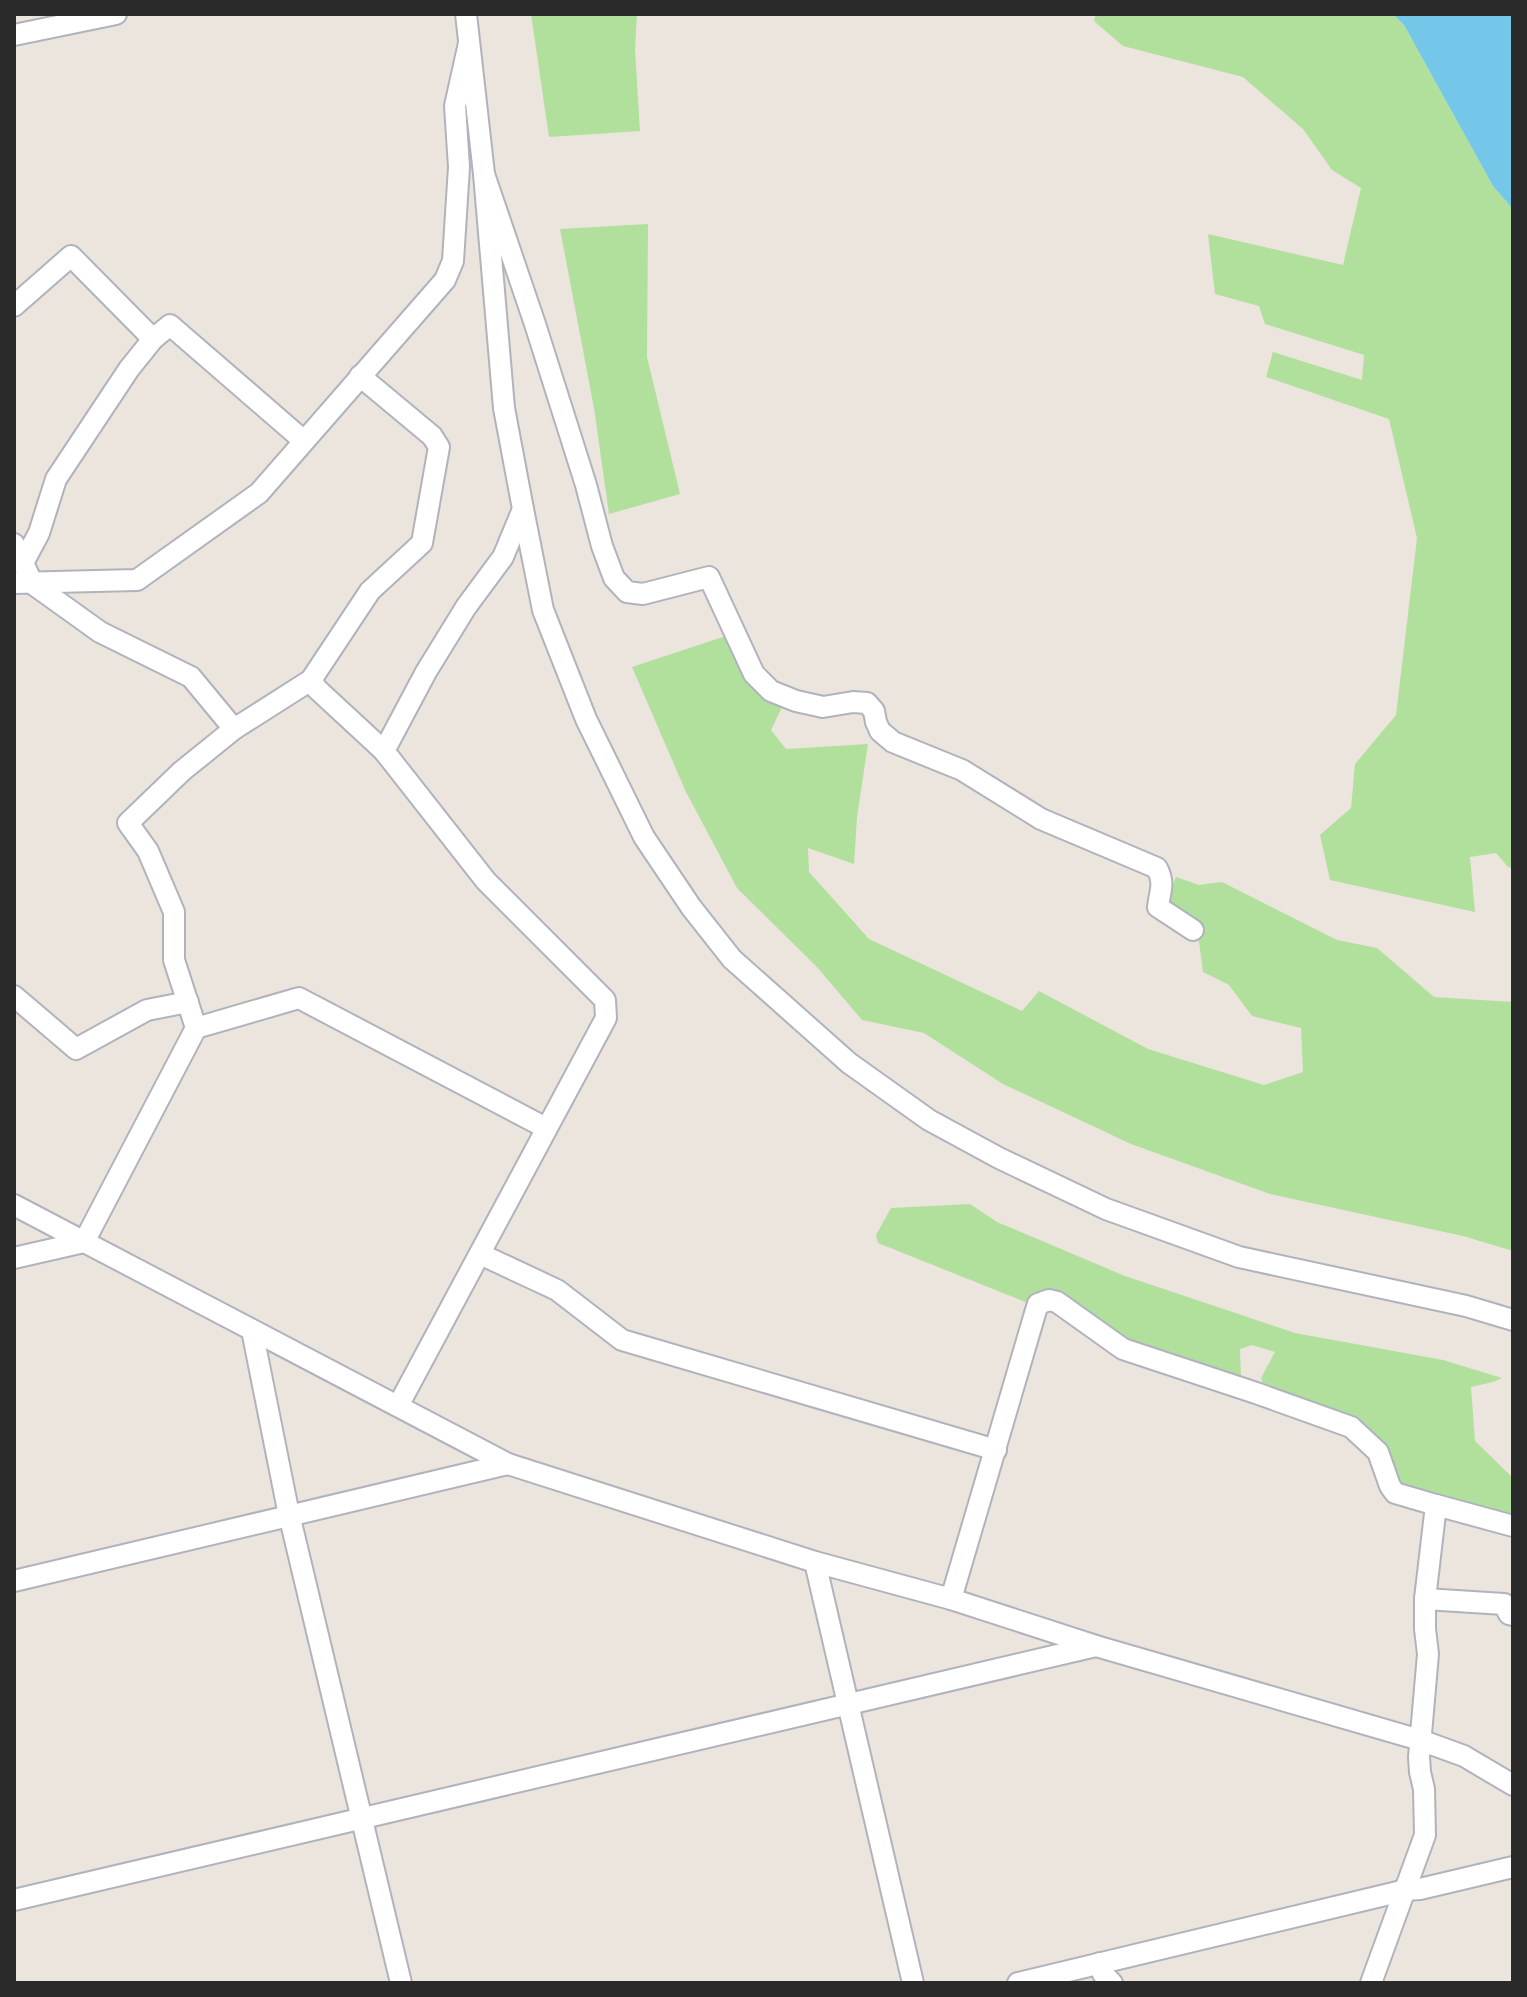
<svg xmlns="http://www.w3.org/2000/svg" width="1527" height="1997" font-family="Jost,sans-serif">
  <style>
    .green { fill: #b1e09c }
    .water { fill: #74c7e9 }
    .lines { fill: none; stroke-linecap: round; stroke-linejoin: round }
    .minor-casing { stroke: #b0b3bd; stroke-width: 24 }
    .minor { stroke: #fff; stroke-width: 20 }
  </style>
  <rect width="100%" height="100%" fill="#ebe5dd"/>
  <g class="green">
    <path d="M 531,14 L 637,14 L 635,49 L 640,131 L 549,137 Z"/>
    <path d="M 1096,14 L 1393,14 L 1404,25 L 1493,186 L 1513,209 L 1513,868 L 1508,867 L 1496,853 L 1470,857 L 1475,912 L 1330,880 L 1320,835 L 1351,808 L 1355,764 L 1396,715 L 1417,538 L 1389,419 L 1266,377 L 1273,352 L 1362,380 L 1364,355 L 1265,324 L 1259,306 L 1215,294 L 1208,234 L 1343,265 L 1361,188 L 1332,170 L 1303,129 L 1243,77 L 1123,46 L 1094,21 Z"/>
    <path d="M 648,224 L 647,357 L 680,494 L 609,514 L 594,408 L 560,229 Z"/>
    <path d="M 732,634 L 785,701 L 771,730 L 786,749 L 868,744 L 857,817 L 854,864 L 808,848 L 809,872 L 869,939 L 1022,1011 L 1039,991 L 1148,1049 L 1264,1085 L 1303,1072 L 1301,1028 L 1252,1016 L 1229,985 L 1203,972 L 1198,934 L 1164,905 L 1176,877 L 1199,885 L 1222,882 L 1337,940 L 1377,948 L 1434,997 L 1513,1002 L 1513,1251 L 1463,1236 L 1270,1194 L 1131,1144 L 1003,1084 L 924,1033 L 862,1020 L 817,967 L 737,888 L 686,792 L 632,667 Z"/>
    <path d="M 970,1204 L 997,1222 L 1125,1276 L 1295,1333 L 1443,1360 L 1502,1378 L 1493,1382 L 1471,1387 L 1475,1441 L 1513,1478 L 1513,1523 L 1399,1494 L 1383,1453 L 1268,1398 L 1261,1378 L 1275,1352 L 1252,1345 L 1240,1349 L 1241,1377 L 1234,1383 L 1124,1346 L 1074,1312 L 1033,1305 L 878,1243 L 876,1235 L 891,1208 Z"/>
  </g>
  <path class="water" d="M 1393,14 L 1513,14 L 1513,209 L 1493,186 L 1404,25 Z"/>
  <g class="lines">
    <defs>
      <g id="minor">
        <path d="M 14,35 L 116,14"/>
        <path d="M 484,174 L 535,324 L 586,485 L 602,546 L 614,578 L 627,592 L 643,594 L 709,577 L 754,674 L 771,691 L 796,701 L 823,707 L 853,702 L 867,703 L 874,711 L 876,722 L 880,731 L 893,742 L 962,770 L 1041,819 L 1157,868 C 1165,884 1160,890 1158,907 L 1193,930"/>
        <path d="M 14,306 L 71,256 L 153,339"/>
        <path d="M 523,509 L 543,610 L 586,719 L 644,837 L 691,907 L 732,959 L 849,1063 L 929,1120 L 999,1158 L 1106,1209 L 1239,1257 L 1466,1306 L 1513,1320"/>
        <path d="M 14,544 L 33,584 L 100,632 L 191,677 L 234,729"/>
        <path d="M 23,563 L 39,533 L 56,479 L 129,369 L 153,339 L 170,325 L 304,441"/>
        <path d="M 14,583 L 137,580 L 259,493 L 445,280 L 453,261 L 459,167 L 455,106 L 469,43"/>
        <path d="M 311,680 L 317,689 L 384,751 L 486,881 L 605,1000 L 606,1018 L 398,1406"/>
        <path d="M 384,751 L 426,672 L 466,607 L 503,557 L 523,509 L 504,408 L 484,174 L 466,14"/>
        <path d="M 14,996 L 76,1049 L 147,1010 L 188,1002"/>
        <path d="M 196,1028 L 174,960 L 174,912 L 148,851 L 128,823 L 182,771 L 234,729 L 311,680 L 370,591 L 422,543 L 439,447 L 432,436 L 360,376"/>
        <path d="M 14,1205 L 508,1464 L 815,1562 L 951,1599 L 1096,1646 L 1420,1740 L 1464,1756 L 1513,1785"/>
        <path d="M 480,1254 L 557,1290 L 622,1340 L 996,1450"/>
        <path d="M 14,1258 L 84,1242 L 196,1028 L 299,998 L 546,1128"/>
        <path d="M 252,1330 L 288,1510 L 401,1983"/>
        <path d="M 1436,1505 L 1513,1526"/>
        <path d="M 815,1562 L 913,1983"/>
        <path d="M 14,1581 L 508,1464"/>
        <path d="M 951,1599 L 1036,1310 L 1038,1304 L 1049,1300 L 1057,1302 L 1123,1349 L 1256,1393 L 1351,1427 L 1378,1452 L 1390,1486 L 1395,1493 L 1436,1505 L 1425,1599 L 1425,1629 L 1428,1654 L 1419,1757 L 1420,1772 L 1424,1789 L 1425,1835 L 1371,1983"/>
        <path d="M 1425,1599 L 1504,1604 L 1509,1614 L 1513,1615"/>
        <path d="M 14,1900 L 1096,1646"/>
        <path d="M 1100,1963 L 1103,1974 L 1112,1983"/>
        <path d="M 1018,1983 L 1406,1890 L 1420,1889 L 1513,1867"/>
      </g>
    </defs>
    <use href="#minor" class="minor-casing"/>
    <use href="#minor" class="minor"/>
  </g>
  <rect width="1527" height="1997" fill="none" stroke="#2a2a2a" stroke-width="32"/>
</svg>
